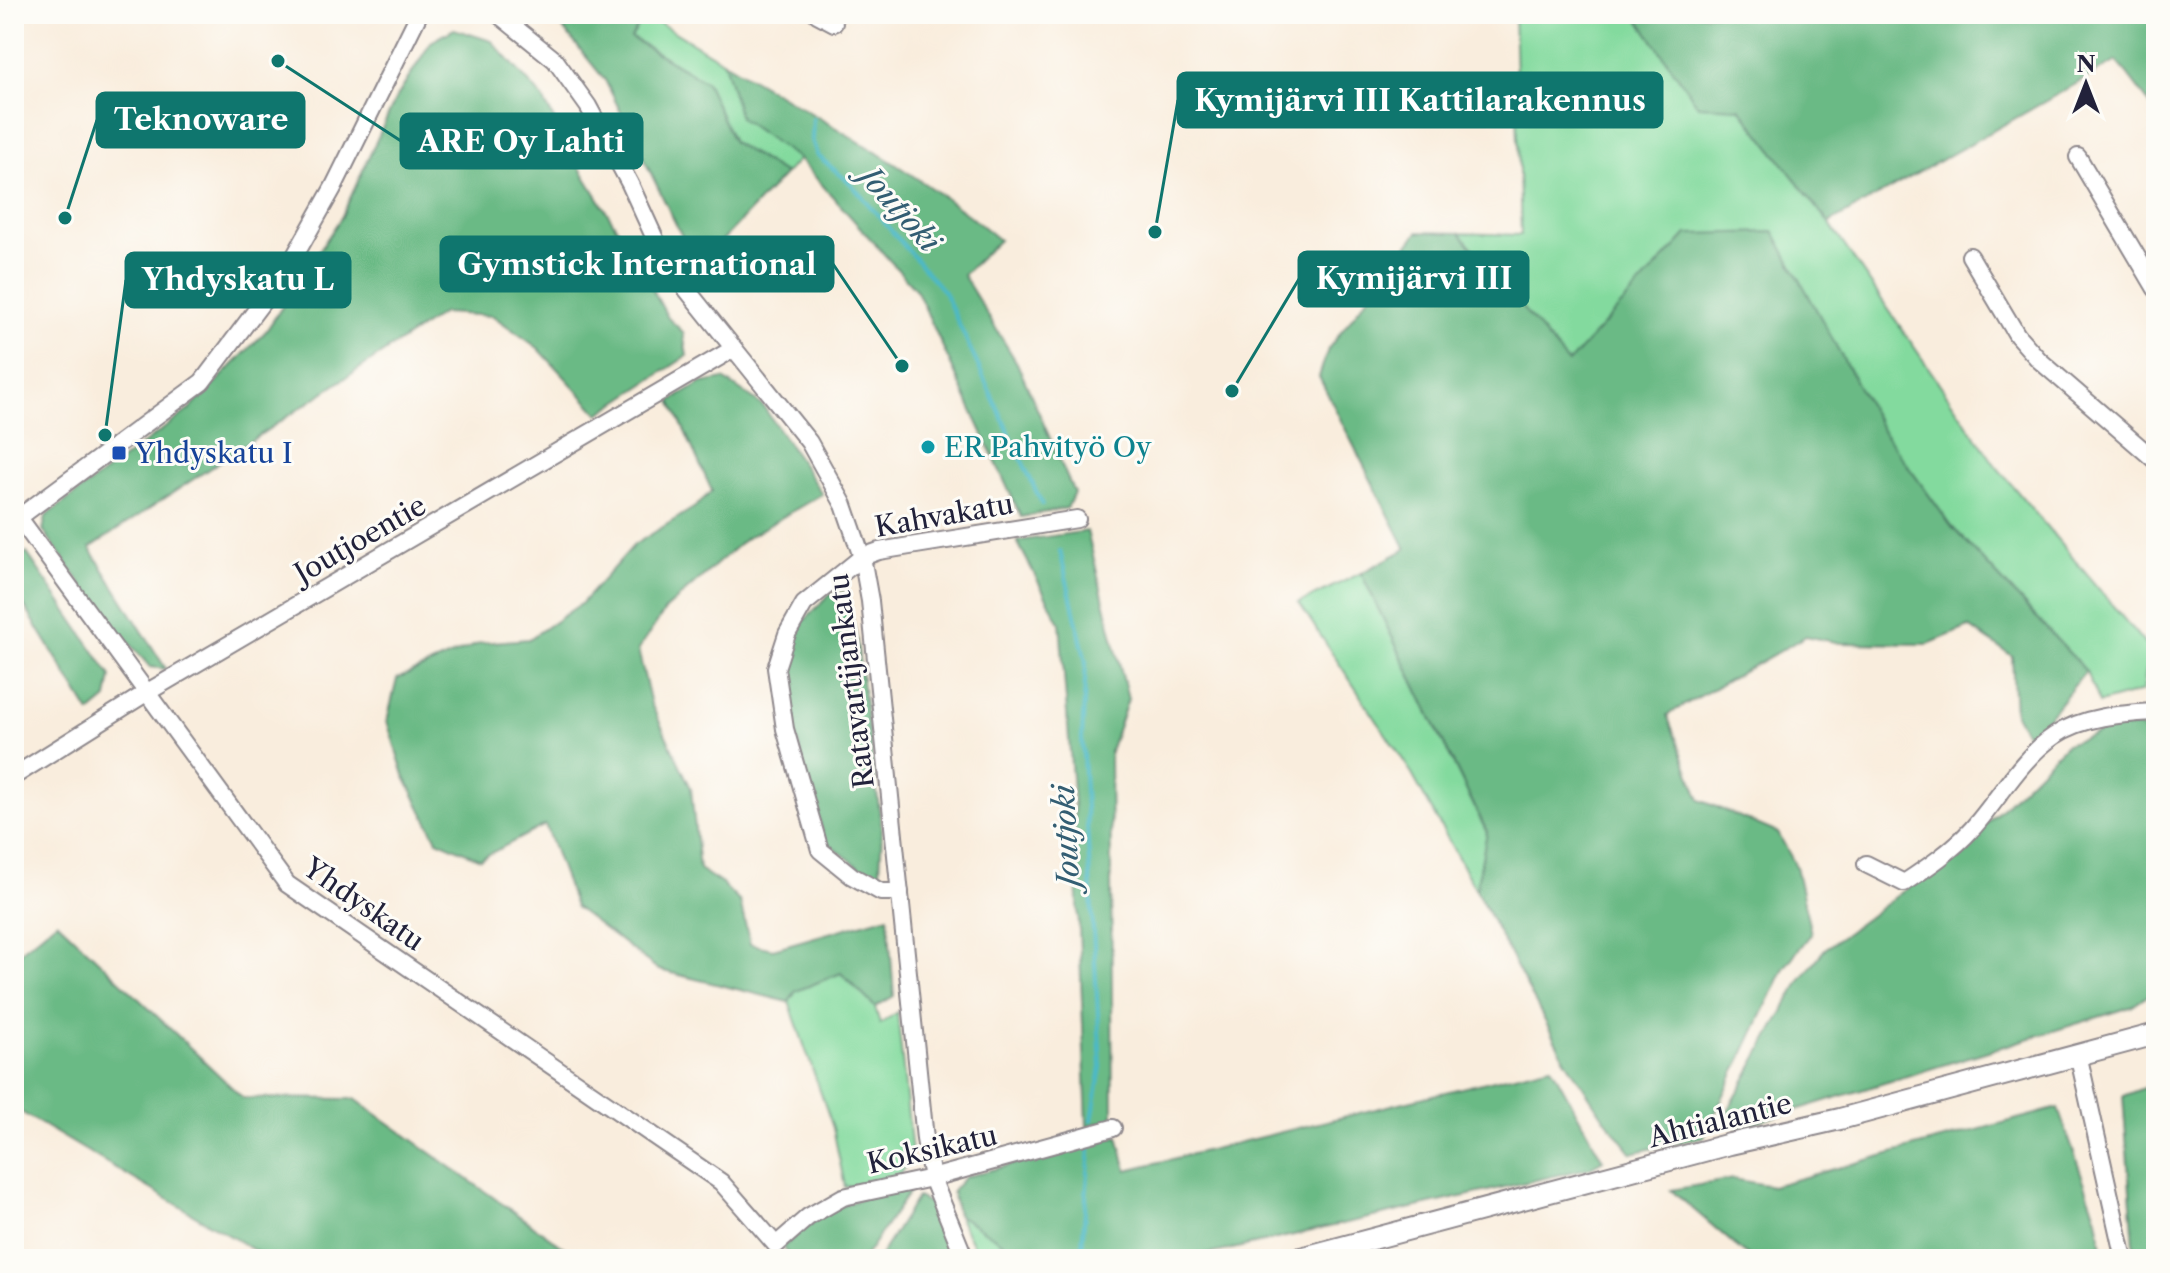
<svg xmlns="http://www.w3.org/2000/svg" width="2170" height="1273" font-family="'Libre Caslon Text',serif">
  <style>
    .green { fill: #83da9e; stroke: #527e6c; stroke-width: 2 }
    .forest { fill: #6aba85; stroke: #466e60; stroke-width: 2 }
    .lines { fill: none; stroke-linecap: round; stroke-linejoin: round }
    .stream { stroke: #4cb9c7; stroke-width: 4 }
    .minor-casing { stroke: #8e888c; stroke-width: 20 }
    .major-casing { stroke: #8e888c; stroke-width: 24 }
    .minor { stroke: #fff; stroke-width: 16 }
    .major { stroke: #fff; stroke-width: 20 }
    .culture-dot { fill: #0f9aa8; stroke: #fdfcf7; stroke-width: 3 }
    .transit-dot { fill: #1a4fb4; stroke: #fdfcf7; stroke-width: 3 }
    .labels { text-anchor: middle; dominant-baseline: central; stroke-width: 6; stroke-linejoin: round; paint-order: stroke }
    .culture-label { font-size: 28px; fill: #0d838f; stroke: #fdfcf7; text-anchor: start }
    .transit-label { font-size: 28px; fill: #164399; stroke: #fdfcf7; text-anchor: start }
    .street-label { font-size: 28px; fill: #22223b; stroke: #fdfcf7 }
    .water-label { font-size: 30px; font-style: italic; fill: #335e73; stroke: #fdfcf7 }
    .leader { fill: none; stroke: #0f766e; stroke-width: 3 }
    .callout-dot { fill: #0f766e; stroke: #fdfcf7; stroke-width: 3 }
    .callout { fill: #0f766e; stroke: #0f766e; stroke-width: 3 }
    .callout-label { font-size: 30px; text-anchor: middle; font-weight: bold; fill: #fff }
  </style>
  <rect width="100%" height="100%" fill="#fdfcf7"/>
  <filter id="ink" filterUnits="userSpaceOnUse"><feTurbulence type="fractalNoise" baseFrequency=".0125" numOctaves="2"/><feDisplacementMap in="SourceGraphic" scale="16" xChannelSelector="R" yChannelSelector="G"/><feConvolveMatrix kernelMatrix="1 2 1 2 8 2 1 2 1" color-interpolation-filters="sRGB"/></filter>
  <filter id="wash" filterUnits="userSpaceOnUse"><feTurbulence type="fractalNoise" baseFrequency=".006" numOctaves="4" result="noise"/><feDisplacementMap in="SourceGraphic" scale="32" xChannelSelector="R" yChannelSelector="G"/><feGaussianBlur stdDeviation="1.8" result="paint"/><feColorMatrix in="noise" values="0 0 0 0 0 0 0 0 0 0 0 0 0 0 0 0 0 1.4 0 .05"/><feComposite in="paint" operator="in"/></filter>
  <g filter="url(#wash)">
    <rect width="100%" height="100%" fill="#f9eddd"/>
    <g class="green">
      <path d="M 645,14 L 724,62 L 740,118 L 799,159 L 785,174 L 733,142 L 706,82 L 631,37 Z"/>
      <path d="M 1514,14 L 1635,14 L 1698,105 L 1740,108 L 1829,223 L 1996,466 L 2149,649 L 2143,691 L 2099,703 L 2086,671 L 1952,527 L 1882,430 L 1687,234 L 1568,364 L 1460,233 L 1521,235 Z"/>
      <path d="M 1361,573 L 1487,833 L 1476,890 L 1409,769 L 1299,603 Z"/>
      <path d="M 841,973 L 875,1007 L 880,1024 L 897,1012 L 912,1153 L 899,1177 L 845,1187 L 833,1128 L 789,1002 L 796,991 Z"/>
      <path d="M 957,1214 L 1029,1259 L 980,1259 Z"/>
    </g>
    <g class="forest">
      <path d="M 545,14 L 645,14 L 631,38 L 706,82 L 733,142 L 785,174 L 697,267 L 605,80 L 562,27 Z"/>
      <path d="M 1635,14 L 2156,14 L 2156,112 L 2117,61 L 1829,223 L 1740,108 L 1698,106 Z"/>
      <path d="M 454,29 L 492,41 L 542,97 L 577,163 L 637,261 L 668,318 L 683,332 L 687,356 L 599,414 L 538,348 L 493,316 L 443,313 L 90,548 L 166,669 L 150,667 L 96,605 L 43,530 L 46,516 L 190,409 L 266,331 L 342,216 L 395,100 L 431,42 Z"/>
      <path d="M 724,62 C 817,118 916,169 999,240 L 963,275 L 1017,363 L 1074,493 L 1067,508 L 1021,517 L 917,291 L 799,159 L 740,118 Z"/>
      <path d="M 1418,232 L 1460,233 L 1568,363 L 1687,234 L 1774,232 L 1882,430 L 1952,527 L 2086,671 L 2030,740 L 2015,714 L 2012,656 L 1969,627 L 1928,644 L 1840,643 L 1806,636 L 1667,715 L 1700,800 L 1778,833 L 1796,866 L 1811,934 L 1784,968 L 1704,1137 L 1632,1153 L 1602,1115 L 1565,1059 L 1476,890 L 1487,832 L 1361,573 L 1406,549 L 1319,377 L 1328,349 Z"/>
      <path d="M 724,379 L 763,406 L 822,494 L 745,539 L 666,609 L 638,650 L 651,704 L 691,788 L 699,869 L 722,884 L 740,902 L 750,944 L 773,949 L 888,916 L 894,996 L 875,1007 L 841,973 L 796,991 L 789,1002 L 659,970 L 575,907 L 545,825 L 480,859 L 437,840 L 404,775 L 387,721 L 397,679 L 480,643 L 529,639 L 582,603 L 634,545 L 695,507 L 712,491 L 671,401 L 702,383 Z"/>
      <path d="M 1087,531 L 1128,699 L 1110,751 L 1113,1119 L 1087,1126 L 1074,804 L 1060,623 L 1017,541 Z"/>
      <path d="M 27,553 L 111,676 L 107,699 L 90,713 L 20,599 L 14,603 L 14,556 Z"/>
      <path d="M 845,592 L 856,635 L 882,830 L 880,872 L 867,873 L 825,841 L 794,730 L 785,666 L 798,627 L 829,595 Z"/>
      <path d="M 2140,727 L 2148,738 L 2156,793 L 2156,990 L 2131,1007 L 1738,1128 L 1724,1118 L 1801,979 L 1825,949 L 1963,847 L 2066,744 L 2112,728 Z"/>
      <path d="M 57,921 L 243,1098 L 355,1099 L 580,1259 L 269,1259 L 14,1108 L 14,957 Z"/>
      <path d="M 1551,1066 L 1603,1160 L 1589,1168 L 1188,1259 L 1029,1259 L 957,1214 L 952,1191 L 965,1177 L 1118,1136 L 1127,1170 Z"/>
      <path d="M 2156,1083 L 2156,1250 L 2151,1259 L 2135,1259 L 2123,1096 Z"/>
      <path d="M 2058,1108 L 2097,1218 L 2104,1259 L 1754,1259 L 1743,1252 L 1671,1190 L 1733,1179 L 1772,1186 Z"/>
      <path d="M 900,1188 L 909,1192 L 863,1259 L 791,1259 L 783,1247 C 826,1208 844,1202 900,1188 Z"/>
      <path d="M 917,1197 L 931,1204 L 950,1259 L 878,1259 Z"/>
    </g>
    <g class="lines">
      <g class="stream">
        <path d="M 813,119 L 812,140 L 817,155 L 851,184 L 944,292 L 1042,504"/>
        <path d="M 1060,551 L 1086,662 L 1082,738 L 1101,1067 L 1092,1120"/>
        <path d="M 1081,1259 L 1090,1148"/>
      </g>
    </g>
  </g>
  <g filter="url(#ink)">
    <g class="lines">
      <defs>
        <g id="minor">
          <path d="M 498,14 L 555,60 L 588,106 L 630,184 L 667,265 L 809,442 L 844,505 L 862,557 L 870,601 L 925,1139 L 932,1178 L 965,1259"/>
          <path d="M 817,14 L 834,23"/>
          <path d="M 2078,157 L 2156,289"/>
          <path d="M 1970,256 L 2017,335 L 2039,360 L 2156,461"/>
          <path d="M 14,511 L 287,884 L 721,1182 L 776,1245 L 808,1217 L 843,1197 L 932,1178 L 1113,1128"/>
          <path d="M 14,521 L 202,382 L 288,268 L 333,188 L 419,14"/>
          <path d="M 14,776 L 146,693 L 733,349"/>
          <path d="M 1866,864 L 1904,883 C 1928,867 1953,850 1972,829 C 1999,799 2020,759 2054,736 C 2083,716 2122,714 2156,712"/>
          <path d="M 900,892 L 881,892 L 852,876 L 820,850 L 785,729 L 776,668 L 787,634 L 804,604 L 862,557 L 879,551 L 1077,519"/>
          <path d="M 2078,1054 L 2124,1259"/>
        </g>
        <path id="major" d="M 1297,1259 L 1730,1144 L 1840,1119 L 2156,1034"/>
      </defs>
      <use href="#minor" class="minor-casing"/>
      <use href="#major" class="major-casing"/>
      <use href="#minor" class="minor"/>
      <use href="#major" class="major"/>
    </g>
  </g>
  <circle class="culture-dot" cx="928" cy="447" r="8"/>
  <rect class="transit-dot" x="111" y="445" width="16" height="16" rx="4"/>
  <g class="labels">
    <g class="culture-label">
      <text x="944" y="447">ER Pahvityö Oy</text>
    </g>
    <g class="transit-label">
      <text x="135" y="453">Yhdyskatu I</text>
    </g>
    <g class="street-label">
      <text transform="translate(944 515) rotate(-10)">Kahvakatu</text>
      <text transform="translate(360 539) rotate(-30)">Joutjoentie</text>
      <text transform="translate(851 681) rotate(-97)">Ratavartijankatu</text>
      <text transform="translate(364 904) rotate(35)">Yhdyskatu</text>
      <text transform="translate(1720 1120) rotate(-14)">Ahtialantie</text>
      <text transform="translate(932 1149) rotate(-13)">Koksikatu</text>
    </g>
    <g class="water-label">
      <text transform="translate(900 209) rotate(48)">Joutjoki</text>
      <text transform="translate(1066 836) rotate(-93)">Joutjoki</text>
    </g>
  </g>
  <path class="leader" d="M1155 232L1178 100M65 218L97 120M278 61L401 141M902 366L833 264M1232 391L1299 279M105 435L126 280"/>
  <g class="callout-dot">
    <circle cx="1155" cy="232" r="8"/>
    <circle cx="65" cy="218" r="8"/>
    <circle cx="278" cy="61" r="8"/>
    <circle cx="902" cy="366" r="8"/>
    <circle cx="1232" cy="391" r="8"/>
    <circle cx="105" cy="435" r="8"/>
  </g>
  <g class="callout">
    <rect x="1178" y="73" width="484" height="54" rx="8"/>
    <rect x="97" y="93" width="207" height="54" rx="8"/>
    <rect x="401" y="114" width="241" height="54" rx="8"/>
    <rect x="441" y="237" width="392" height="54" rx="8"/>
    <rect x="1299" y="252" width="229" height="54" rx="8"/>
    <rect x="126" y="253" width="224" height="54" rx="8"/>
  </g>
  <g class="callout-label">
    <text x="1420" y="111">Kymijärvi III Kattilarakennus</text>
    <text x="201" y="130">Teknoware</text>
    <text x="521" y="152">ARE Oy Lahti</text>
    <text x="637" y="275">Gymstick International</text>
    <text x="1414" y="289">Kymijärvi III</text>
    <text x="238" y="290">Yhdyskatu L</text>
  </g>
  <rect width="2170" height="1273" fill="none" stroke="#fdfcf7" stroke-width="48"/>
  <g transform="translate(2086 84)" stroke="#fdfcf7" stroke-width="6" paint-order="stroke">
  <path d="M0-6L14 30L0 20L-14 30Z" fill="#22223b"/>
  <text y="-12" font-size="22" font-weight="bold" text-anchor="middle" fill="#22223b">N</text>
  </g>
</svg>
